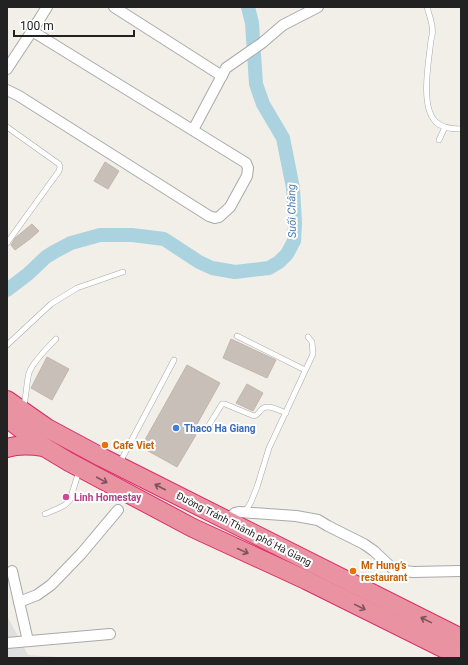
<svg xmlns="http://www.w3.org/2000/svg" width="468" height="665" font-family="Roboto,sans-serif">
  <style>
    .residential { fill: #e0dfdf }
    .lines { fill: none; stroke-linecap: round; stroke-linejoin: round }
    .river { stroke: #aad3df; stroke-width: 14 }
    .building { fill: #c7bfb8; stroke: #c4b6ab }
    .lane-casing { stroke: #a9a9a9; stroke-width: 6 }
    .street-casing { stroke: #a9a9a9; stroke-width: 12 }
    .highway-casing { stroke: #dc2a67; stroke-width: 20 }
    .lane { stroke: #fff; stroke-width: 5 }
    .street { stroke: #fff; stroke-width: 10 }
    .highway { stroke: #e892a2; stroke-width: 18 }
    .oneway { stroke: #7b545c }
    .shop-dot { fill: #3f7fe0; stroke: #fff; stroke-width: 1.5 }
    .food-dot { fill: #e8710a; stroke: #fff; stroke-width: 1.5 }
    .hotel-dot { fill: #d1479c; stroke: #fff; stroke-width: 1.5 }
    .labels { text-anchor: middle; dominant-baseline: central; stroke-width: 4; stroke-linejoin: round; paint-order: stroke }
    .shop-label { font-size: 10px; font-weight: bold; fill: #366cbe; stroke: #fff; text-anchor: start }
    .food-label { font-size: 10px; font-weight: bold; fill: #c56008; stroke: #fff; text-anchor: start }
    .hotel-label { font-size: 10px; font-weight: bold; fill: #b23c85; stroke: #fff; text-anchor: start }
    .street-label { font-size: 10px; fill: #222; stroke: #fff }
    .water-label { font-size: 11px; font-style: italic; fill: #4a7aab; stroke: #fff }
  </style>
  <rect width="100%" height="100%" fill="#f2efe9"/>
  <path class="residential" d="M 7,616 L 28,655 L 73,658 L 7,658 Z"/>
  <g class="lines">
    <path class="river" d="M 7,290 L 28,274 L 46,257 L 54,252 L 71,243 L 100,235 L 132,235 L 164,239 L 199,262 L 212,268 L 235,272 L 269,268 L 279,262 L 287,254 L 294,241 L 295,223 L 293,188 L 283,138 L 263,104 L 256,84 L 252,23 L 248,7"/>
  </g>
  <g class="building">
    <path d="M 105,162 L 119,171 L 108,189 L 94,181 Z"/>
    <path d="M 32,224 L 39,231 L 30,239 L 15,250 L 11,245 L 15,238 Z"/>
    <path d="M 231,339 L 276,360 L 267,378 L 223,358 Z"/>
    <path d="M 47,357 L 69,369 L 52,400 L 31,388 Z"/>
    <path d="M 187,365 L 220,383 L 192,433 L 196,435 L 177,467 L 141,447 Z"/>
    <path d="M 247,384 L 263,393 L 253,411 L 236,403 Z"/>
  </g>
  <g class="lines">
    <defs>
      <g id="lane">
        <path d="M 427,7 C 430,18 435,29 431,40 C 429,60 420,105 435,121 C 441,128 453,129 461,129"/>
        <path d="M 7,127 L 59,164 L 60,167 L 59,171 L 7,243"/>
        <path d="M 439,140 L 445,127"/>
        <path d="M 237,336 L 305,370"/>
        <path d="M 7,345 L 51,304 L 77,288 L 123,272"/>
        <path d="M 23,407 C 27,396 26,384 29,373 C 32,363 48,347 56,339"/>
        <path d="M 209,425 L 222,404 L 225,404 L 254,416 C 258,415 258,413 261,410 C 267,403 278,410 286,413"/>
        <path d="M 119,464 L 174,360"/>
        <path d="M 245,512 L 251,502 L 257,487 L 269,448 L 313,354 L 312,342 L 308,337"/>
        <path d="M 45,514 L 57,509 L 65,505 L 70,500 L 79,471"/>
      </g>
      <g id="street">
        <path d="M 114,7 L 222,76"/>
        <path d="M 7,69 L 32,31 L 47,7"/>
        <path d="M 7,90 L 19,96 L 209,216 L 215,218 L 219,217 L 230,207 L 247,176 L 248,168 L 246,163 L 32,31"/>
        <path d="M 193,130 L 226,68 L 262,43 L 283,25 L 318,7"/>
        <path d="M 226,521 L 235,513 L 240,512 L 296,516 L 318,520 L 328,526 L 364,544 L 374,551 L 392,568 L 398,570 L 413,572 L 461,571"/>
        <path d="M 12,571 L 28,641"/>
        <path d="M 19,602 L 37,595 L 51,585 L 81,554 L 118,510"/>
        <path d="M 7,643 L 110,634"/>
      </g>
      <g id="highway">
        <path d="M 7,400 L 47,428 L 101,457 L 461,638"/>
        <path d="M 7,418 L 37,441 L 44,447 L 69,462 L 193,528 L 306,580 L 461,657"/>
        <path d="M 7,448 C 19,444 31,445 44,447"/>
      </g>
    </defs>
    <use href="#lane" class="lane-casing"/>
    <use href="#street" class="street-casing"/>
    <use href="#highway" class="highway-casing"/>
    <use href="#lane" class="lane"/>
    <use href="#street" class="street"/>
    <use href="#highway" class="highway"/>
  </g>
  <defs><path id="oneway-shaft" d="M-6 0H5M1.5-3L5.5 0L1.5 3" fill="none" stroke-width="1.6" stroke-linecap="round" stroke-linejoin="round"/></defs>
  <g class="oneway">
    <use href="#oneway-shaft" transform="translate(102 480) rotate(28)"/>
    <use href="#oneway-shaft" transform="translate(160 487) rotate(-153)"/>
    <use href="#oneway-shaft" transform="translate(243 551) rotate(25)"/>
    <use href="#oneway-shaft" transform="translate(360 607) rotate(26)"/>
    <use href="#oneway-shaft" transform="translate(426 620) rotate(-154)"/>
  </g>
  <circle class="shop-dot" cx="176" cy="428" r="4"/>
  <g class="food-dot">
    <circle cx="105" cy="445" r="4"/>
    <circle cx="353" cy="571" r="4"/>
  </g>
  <circle class="hotel-dot" cx="66" cy="497" r="4"/>
  <g class="labels">
    <g class="shop-label">
      <text x="184" y="428">Thaco Ha Giang</text>
    </g>
    <g class="food-label">
      <text x="113" y="445">Cafe Viet</text>
      <text x="361" y="565">Mr Hung’s<tspan x="361" dy="12">restaurant</tspan></text>
    </g>
    <g class="hotel-label">
      <text x="74" y="497">Linh Homestay</text>
    </g>
    <g class="street-label">
      <text transform="translate(244 529) rotate(27)">Đường Tránh Thành phố Hà Giang</text>
    </g>
    <g class="water-label">
      <text transform="translate(292 211) rotate(-91)">Suối Châng</text>
    </g>
  </g>
  <rect width="468" height="665" fill="none" stroke="#222222" stroke-width="16"/>
  <path d="M14 30v6h120v-6" fill="none" stroke="#222222" stroke-width="2"/>
  <text x="20" y="30" font-size="12" fill="#222222" stroke="#ffffff" stroke-width="3" paint-order="stroke">100 m</text>
</svg>
